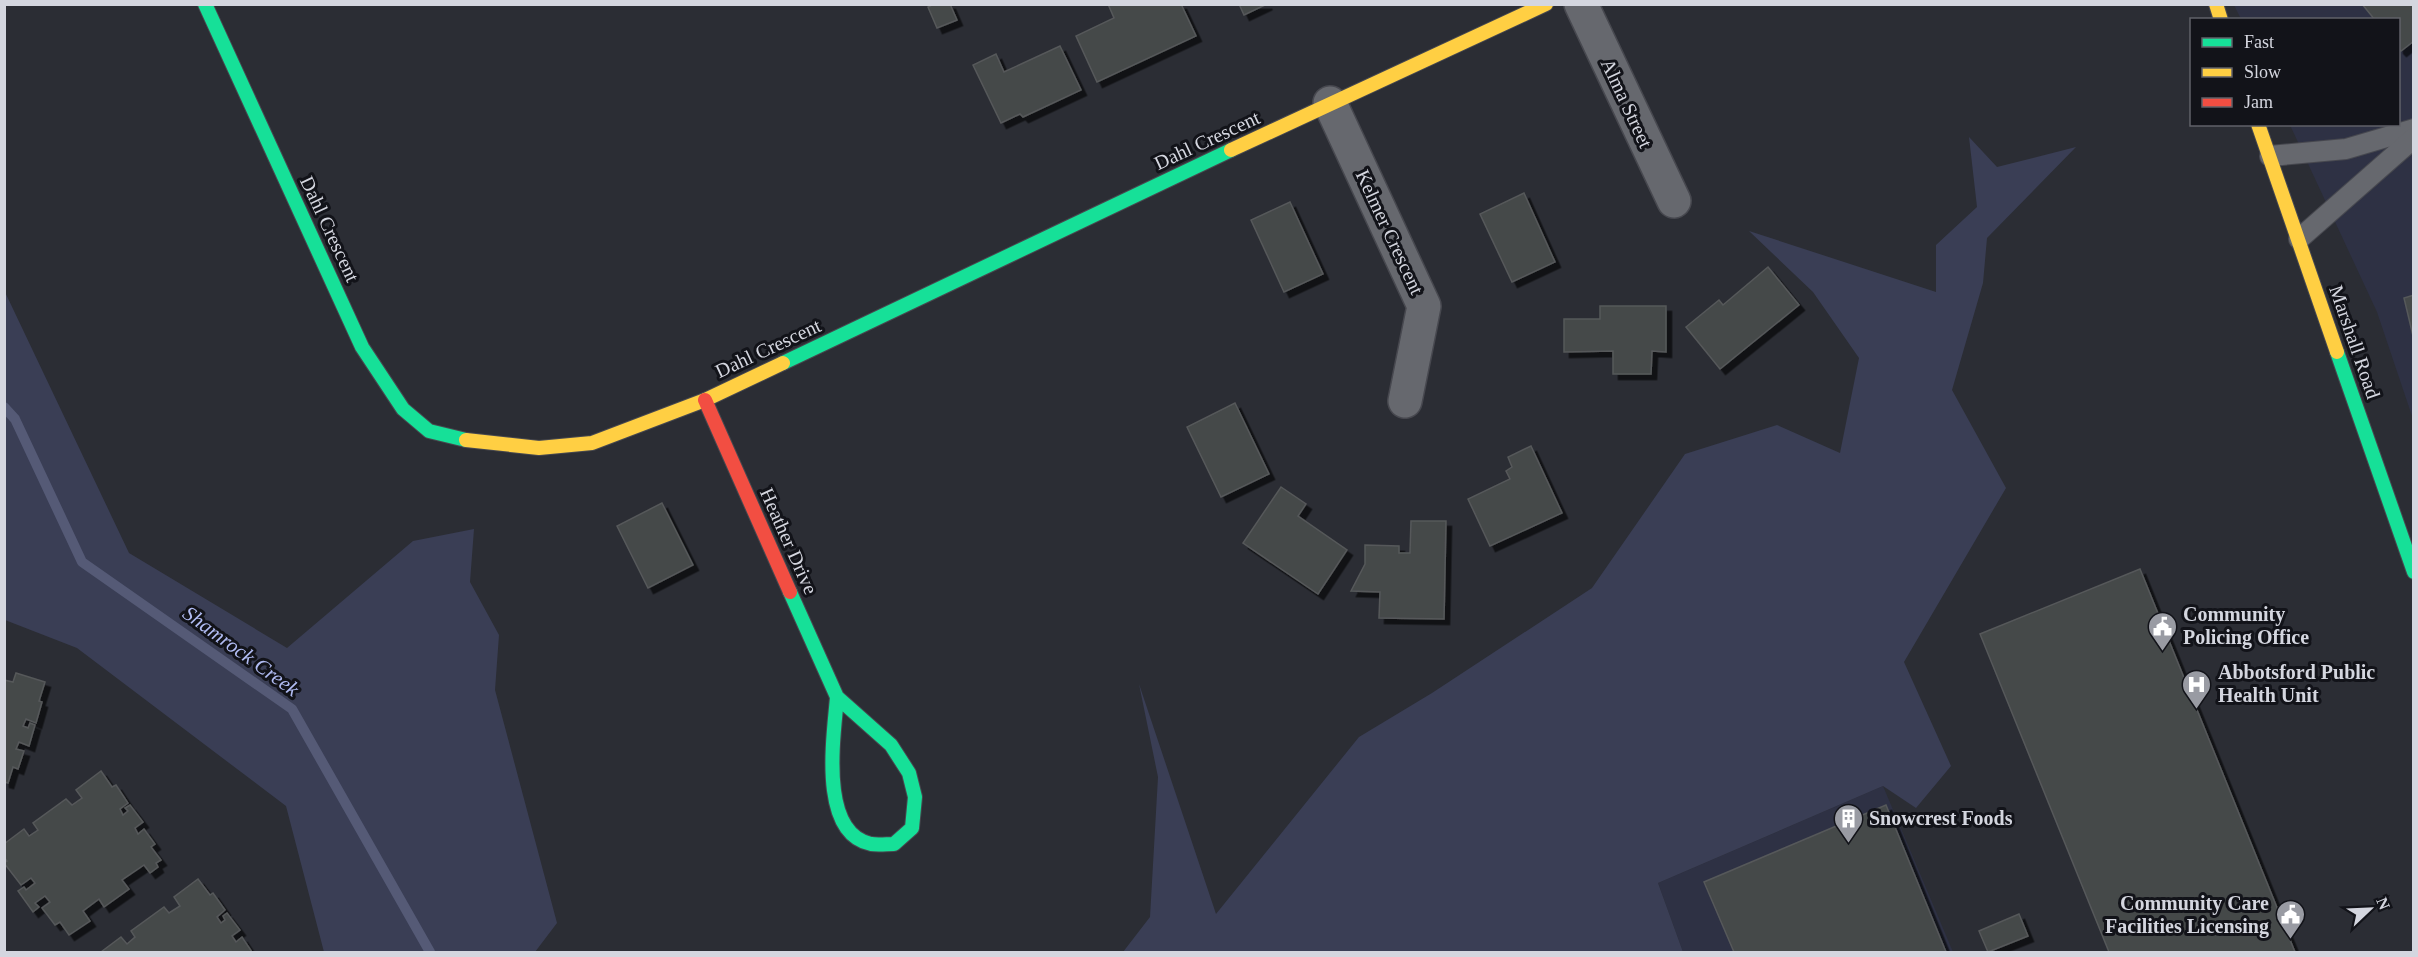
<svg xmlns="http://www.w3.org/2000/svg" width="2418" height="957" font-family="Georgia,serif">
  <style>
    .built { fill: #2e3144 }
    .green { fill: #3a3e55 }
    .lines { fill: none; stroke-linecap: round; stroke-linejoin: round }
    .stream { stroke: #555a76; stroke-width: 10 }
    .building { fill: #45484a; stroke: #56595a; stroke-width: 1.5; filter: url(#shadow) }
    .lane-casing { stroke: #47484f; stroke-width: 22 }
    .street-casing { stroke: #47484f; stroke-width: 36 }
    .fast-casing { stroke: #47484f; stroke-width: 16 }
    .slow-casing { stroke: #47484f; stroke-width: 16 }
    .jam-casing { stroke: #47484f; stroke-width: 16 }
    .lane { stroke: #66686e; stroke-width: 20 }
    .street { stroke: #66686e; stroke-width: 33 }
    .fast { stroke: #16e098; stroke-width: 14 }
    .slow { stroke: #ffcf43; stroke-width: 14 }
    .jam { stroke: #f24e42; stroke-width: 14 }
    .labels { text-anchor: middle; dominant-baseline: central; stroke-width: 6; stroke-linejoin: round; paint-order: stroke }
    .street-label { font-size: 20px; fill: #d4d6df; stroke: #121319 }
    .poi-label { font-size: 20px; font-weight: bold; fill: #d4d6df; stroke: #121319; text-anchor: start }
    .water-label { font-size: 21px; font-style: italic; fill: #b1bcf3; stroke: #121319 }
  </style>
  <defs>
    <filter id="shadow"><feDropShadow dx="5.5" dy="5.5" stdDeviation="0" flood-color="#0009"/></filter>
  </defs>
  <rect width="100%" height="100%" fill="#2b2d34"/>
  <g class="built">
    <path d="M 2234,5 L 2413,5 L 2413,419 L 2377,312 L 2290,125 L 2398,124 L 2398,20 L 2241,19 Z"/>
    <path d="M 1883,786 L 1953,952 L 1683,952 L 1658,883 Z"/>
  </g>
  <g class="green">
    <path d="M 1969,137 L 1997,167 L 2076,147 L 1987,238 L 1983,283 L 1952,390 L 2006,488 L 1904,662 L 1951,766 L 1916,808 L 1883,786 L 1658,883 L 1683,952 L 1123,952 L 1150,917 L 1158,777 L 1139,684 L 1216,914 L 1359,737 L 1432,693 L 1592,588 L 1685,454 L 1777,425 L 1840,453 L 1859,358 L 1813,292 L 1749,231 L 1936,292 L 1936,245 L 1977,207 Z"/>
    <path d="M 4,290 L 129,553 L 287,648 L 413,541 L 474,529 L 470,582 L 499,635 L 495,690 L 557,923 L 535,952 L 324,952 L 286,806 L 77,648 L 5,620 Z"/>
  </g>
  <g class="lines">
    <path class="stream" d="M 4,407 L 15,419 L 82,562 L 292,709 L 430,952"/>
  </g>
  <g class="building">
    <path d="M 934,4 L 950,4 L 957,20 L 937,28 L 928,7 Z"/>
    <path d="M 1108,4 L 1181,4 L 1196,36 L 1097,82 L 1076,36 L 1114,18 Z"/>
    <path d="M 1239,4 L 1267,4 L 1244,15 Z"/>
    <path d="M 2362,4 L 2414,4 L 2414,41 L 2401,51 L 2398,48 L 2398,20 L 2375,20 Z"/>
    <path d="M 1060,46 L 1081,90 L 1023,117 L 1020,114 L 1001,123 L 973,65 L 996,54 L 1004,72 Z"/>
    <path d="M 1524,193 L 1555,262 L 1512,282 L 1480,214 Z"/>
    <path d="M 1290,202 L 1323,274 L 1284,292 L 1251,220 Z"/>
    <path d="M 1768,267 L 1799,305 L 1720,369 L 1686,327 L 1719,300 L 1723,305 Z"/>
    <path d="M 2414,295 L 2414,340 L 2404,298 Z"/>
    <path d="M 1600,306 L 1666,306 L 1666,352 L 1652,351 L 1651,374 L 1613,374 L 1613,351 L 1564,352 L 1564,319 L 1600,319 Z"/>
    <path d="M 1235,403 L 1269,474 L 1221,497 L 1187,427 Z"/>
    <path d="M 1531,446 L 1562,513 L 1490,546 L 1468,499 L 1510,479 L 1506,471 L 1512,467 L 1508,457 Z"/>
    <path d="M 1281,487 L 1306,504 L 1298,516 L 1347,550 L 1318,594 L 1243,543 Z"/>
    <path d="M 662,503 L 693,565 L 648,588 L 617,526 Z"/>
    <path d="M 1411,521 L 1446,521 L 1444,619 L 1379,618 L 1380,592 L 1351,591 L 1365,564 L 1365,545 L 1399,546 L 1399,553 L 1410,553 Z"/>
    <path d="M 2140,569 L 2280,915 L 2295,952 L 2109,952 L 1980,634 Z"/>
    <path d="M 16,673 L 45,682 L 39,701 L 42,702 L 36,723 L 26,719 L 23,726 L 28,728 L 30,723 L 35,725 L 29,746 L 19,742 L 16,749 L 24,751 L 18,769 L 13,767 L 8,783 L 4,782 L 4,680 L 13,682 Z"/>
    <path d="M 101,771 L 112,787 L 116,785 L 128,803 L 120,809 L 123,815 L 128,811 L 125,808 L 130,805 L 143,822 L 135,828 L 138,834 L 144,829 L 155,844 L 151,847 L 161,860 L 156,863 L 158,867 L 150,873 L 144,865 L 122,880 L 129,889 L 104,907 L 99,899 L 83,911 L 90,921 L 69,935 L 60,922 L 55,925 L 42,908 L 50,902 L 45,896 L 35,903 L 39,907 L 33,912 L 18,891 L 24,887 L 26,890 L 35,883 L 31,878 L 21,885 L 4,863 L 7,861 L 4,857 L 4,844 L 24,829 L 29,836 L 38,830 L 33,823 L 66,799 L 72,805 L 82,798 L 76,790 Z"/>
    <path d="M 1886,805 L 1946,952 L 1734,952 L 1704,882 Z"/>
    <path d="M 198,879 L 210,895 L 213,893 L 225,910 L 217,917 L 221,923 L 225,920 L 223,916 L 227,913 L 240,930 L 232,936 L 236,942 L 242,937 L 252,952 L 101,952 L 121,937 L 127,944 L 135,937 L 131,931 L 164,907 L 169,913 L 180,906 L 174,897 Z"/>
    <path d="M 2019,914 L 2028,936 L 1988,952 L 1979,931 Z"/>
  </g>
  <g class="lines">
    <defs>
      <g id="lane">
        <path d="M 2270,156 L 2346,149 L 2414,129"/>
        <path d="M 2299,239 L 2414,138"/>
      </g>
      <g id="street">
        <path d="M 1581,4 L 1674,201"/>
        <path d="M 1330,103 L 1424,306 L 1405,401"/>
      </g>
      <g id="fast">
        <path d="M 205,4 L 362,347 L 403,409 L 429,431 L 466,440"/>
        <path d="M 2337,352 L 2414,572"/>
        <path d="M 783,363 L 1231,150"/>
        <path d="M 790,592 L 837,697 L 891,745 L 909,773 L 915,797 L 912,828 L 894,844 C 887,844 878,845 871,844 C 818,833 834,735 837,697"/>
      </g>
      <g id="slow">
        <path d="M 2216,4 L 2221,20"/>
        <path d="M 2258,124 L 2337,352"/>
        <path d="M 1231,150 L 1546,4"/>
        <path d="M 466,440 L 539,448 L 592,443 L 705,400 L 783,363"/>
      </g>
      <path id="jam" d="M 705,400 L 790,592"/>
    </defs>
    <use href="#lane" class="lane-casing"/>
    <use href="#street" class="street-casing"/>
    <use href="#fast" class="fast-casing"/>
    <use href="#slow" class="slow-casing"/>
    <use href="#jam" class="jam-casing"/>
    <use href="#lane" class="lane"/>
    <use href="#street" class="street"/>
    <use href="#fast" class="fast"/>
    <use href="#slow" class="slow"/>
    <use href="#jam" class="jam"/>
  </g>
  <defs>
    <symbol id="civic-pin" viewBox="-11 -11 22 30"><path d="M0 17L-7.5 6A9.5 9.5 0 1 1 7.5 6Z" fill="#999ba3" stroke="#121319"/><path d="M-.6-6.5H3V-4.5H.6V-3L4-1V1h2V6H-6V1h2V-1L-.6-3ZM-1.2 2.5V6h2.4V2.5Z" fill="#fff"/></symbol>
    <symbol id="hospital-pin" viewBox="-11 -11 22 30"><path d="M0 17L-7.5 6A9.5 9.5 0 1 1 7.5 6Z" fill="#999ba3" stroke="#121319"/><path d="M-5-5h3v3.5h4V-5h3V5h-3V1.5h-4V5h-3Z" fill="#fff"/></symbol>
    <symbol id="building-pin" viewBox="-11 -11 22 30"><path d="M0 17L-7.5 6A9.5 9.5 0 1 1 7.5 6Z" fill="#999ba3" stroke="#121319"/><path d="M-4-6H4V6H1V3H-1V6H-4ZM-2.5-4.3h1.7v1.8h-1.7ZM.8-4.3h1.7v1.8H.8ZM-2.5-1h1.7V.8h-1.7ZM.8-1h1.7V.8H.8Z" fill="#fff"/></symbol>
  </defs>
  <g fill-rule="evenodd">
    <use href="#civic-pin" x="2146" y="610" width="33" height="45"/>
    <use href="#hospital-pin" x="2180" y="668" width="33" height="45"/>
    <use href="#building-pin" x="1832" y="802" width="33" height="45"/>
    <use href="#civic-pin" x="2274" y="898" width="33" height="45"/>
  </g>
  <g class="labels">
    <g class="street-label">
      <text transform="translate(1627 103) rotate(65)">Alma Street</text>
      <text transform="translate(1207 140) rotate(-25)">Dahl Crescent</text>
      <text transform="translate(330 229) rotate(65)">Dahl Crescent</text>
      <text transform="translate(1390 232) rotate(65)">Kelmer Crescent</text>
      <text transform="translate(2355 342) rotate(71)">Marshall Road</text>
      <text transform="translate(768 348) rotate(-25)">Dahl Crescent</text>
      <text transform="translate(789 541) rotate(66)">Heather Drive</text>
    </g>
    <g class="poi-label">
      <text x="2183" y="614">Community<tspan x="2183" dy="23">Policing Office</tspan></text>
      <text x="2218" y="672">Abbotsford Public<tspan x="2218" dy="23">Health Unit</tspan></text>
      <text x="1869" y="818">Snowcrest Foods</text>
      <text x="2269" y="903" text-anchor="end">Community Care<tspan x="2269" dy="23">Facilities Licensing</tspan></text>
    </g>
    <g class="water-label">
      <text transform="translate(241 651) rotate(36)">Shamrock Creek</text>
    </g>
  </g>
  <rect width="2418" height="957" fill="none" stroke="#d4d6df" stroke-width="12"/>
  <rect x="2190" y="18" width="210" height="108" fill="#121319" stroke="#606168" stroke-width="1.5"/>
  <rect x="2202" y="38" width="30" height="9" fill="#16e098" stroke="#606168" stroke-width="1.5"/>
  <text x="2244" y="48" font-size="18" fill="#d4d6df">Fast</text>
  <rect x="2202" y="68" width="30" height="9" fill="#ffcf43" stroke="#606168" stroke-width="1.5"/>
  <text x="2244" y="78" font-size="18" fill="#d4d6df">Slow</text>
  <rect x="2202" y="98" width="30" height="9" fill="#f24e42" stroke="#606168" stroke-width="1.5"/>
  <text x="2244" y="108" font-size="18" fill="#d4d6df">Jam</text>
  <g transform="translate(2370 909) rotate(67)" stroke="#121319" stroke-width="4.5" paint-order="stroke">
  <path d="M0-4.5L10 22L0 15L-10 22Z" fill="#d4d6df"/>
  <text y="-9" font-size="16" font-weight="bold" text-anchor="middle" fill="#d4d6df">N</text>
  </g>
</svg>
